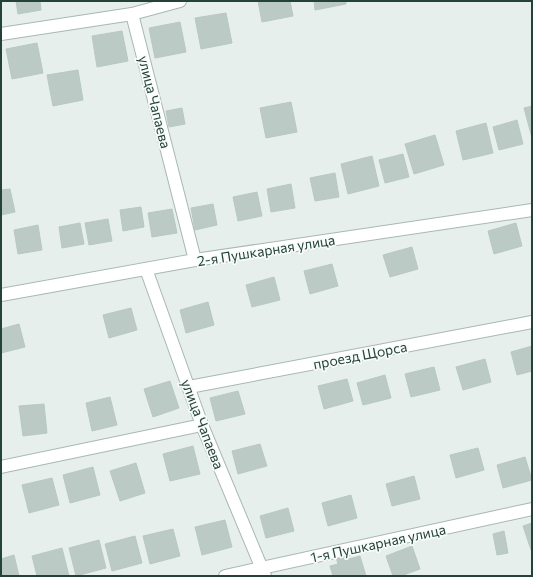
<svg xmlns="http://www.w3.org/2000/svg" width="533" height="577" font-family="Commissioner,sans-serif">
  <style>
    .building { fill: #bbcac4; stroke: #b8c9c2 }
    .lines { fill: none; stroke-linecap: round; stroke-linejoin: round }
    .minor-casing { stroke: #a8b8b2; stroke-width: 14 }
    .minor { stroke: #fff; stroke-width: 12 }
    .labels { text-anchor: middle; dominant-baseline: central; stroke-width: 3.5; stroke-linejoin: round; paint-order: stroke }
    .street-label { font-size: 14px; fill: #24423a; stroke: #f7fbf9 }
  </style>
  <rect width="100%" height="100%" fill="#e6efeb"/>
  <g class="building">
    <path d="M 16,1 L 40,1 L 41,10 L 18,14 Z"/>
    <path d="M 258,1 L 290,1 L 293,16 L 262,22 Z"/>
    <path d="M 314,1 L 346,1 L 346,4 L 315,10 Z"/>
    <path d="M 226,13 L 232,43 L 201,49 L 195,18 Z"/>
    <path d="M 180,22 L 186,52 L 155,58 L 149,28 Z"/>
    <path d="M 122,31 L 128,61 L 97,67 L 92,36 Z"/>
    <path d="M 37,43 L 43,73 L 12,79 L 6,49 Z"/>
    <path d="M 78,70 L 83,100 L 53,106 L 47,75 Z"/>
    <path d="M 291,102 L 297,132 L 266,138 L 260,108 Z"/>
    <path d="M 532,106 L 532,138 L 524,108 Z"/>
    <path d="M 182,108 L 185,124 L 169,127 L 166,111 Z"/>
    <path d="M 517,120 L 523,144 L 499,150 L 493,127 Z"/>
    <path d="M 486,123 L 493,153 L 463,160 L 456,131 Z"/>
    <path d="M 435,135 L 444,165 L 414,174 L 405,144 Z"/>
    <path d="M 403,154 L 409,177 L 385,183 L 379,160 Z"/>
    <path d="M 372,156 L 379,186 L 348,194 L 341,164 Z"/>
    <path d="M 335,173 L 339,197 L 315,201 L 310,178 Z"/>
    <path d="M 291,184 L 295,208 L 271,212 L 267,189 Z"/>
    <path d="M 10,189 L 15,212 L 1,215 L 1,190 Z"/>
    <path d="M 257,192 L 262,216 L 238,221 L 233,197 Z"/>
    <path d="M 213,204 L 217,225 L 195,230 L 191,208 Z"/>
    <path d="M 141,207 L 144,227 L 123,231 L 120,210 Z"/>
    <path d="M 172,209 L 177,233 L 152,237 L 148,213 Z"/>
    <path d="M 108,219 L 112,241 L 89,245 L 85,223 Z"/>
    <path d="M 80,223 L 84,244 L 62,248 L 59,227 Z"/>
    <path d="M 516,223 L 522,246 L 494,254 L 488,231 Z"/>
    <path d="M 38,225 L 42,250 L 18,254 L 14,230 Z"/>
    <path d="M 412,247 L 418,269 L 390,277 L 383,255 Z"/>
    <path d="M 332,264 L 338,286 L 310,294 L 304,271 Z"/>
    <path d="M 274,277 L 280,300 L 252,307 L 246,285 Z"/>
    <path d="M 208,302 L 214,325 L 186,333 L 180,310 Z"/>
    <path d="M 131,308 L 137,330 L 109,338 L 103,315 Z"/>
    <path d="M 19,324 L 25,347 L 1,353 L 1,329 Z"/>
    <path d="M 532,346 L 532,371 L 517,375 L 511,352 Z"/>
    <path d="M 485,359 L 491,382 L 463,390 L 456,367 Z"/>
    <path d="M 434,367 L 440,390 L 411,397 L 405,374 Z"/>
    <path d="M 385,375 L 391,398 L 363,405 L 357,383 Z"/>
    <path d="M 347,379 L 353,401 L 324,409 L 318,386 Z"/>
    <path d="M 170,381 L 179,408 L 153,417 L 144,389 Z"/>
    <path d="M 238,391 L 245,414 L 216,421 L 210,398 Z"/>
    <path d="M 110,397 L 117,425 L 92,431 L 86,403 Z"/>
    <path d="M 44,404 L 47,433 L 23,436 L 19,406 Z"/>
    <path d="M 260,444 L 267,466 L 238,474 L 232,451 Z"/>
    <path d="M 193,446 L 200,474 L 170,481 L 163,454 Z"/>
    <path d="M 478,448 L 484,470 L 456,478 L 450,455 Z"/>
    <path d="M 525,457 L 532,480 L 503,488 L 497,465 Z"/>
    <path d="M 136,463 L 145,493 L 120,501 L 110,471 Z"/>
    <path d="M 93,467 L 100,495 L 70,503 L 63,475 Z"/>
    <path d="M 414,476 L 420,499 L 392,506 L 386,484 Z"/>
    <path d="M 52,478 L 59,505 L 29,513 L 22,485 Z"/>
    <path d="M 351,495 L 357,518 L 328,526 L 322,503 Z"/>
    <path d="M 288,508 L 294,531 L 266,538 L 260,516 Z"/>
    <path d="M 225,520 L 232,547 L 202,555 L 195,527 Z"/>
    <path d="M 532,523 L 532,549 L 531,550 L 523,526 Z"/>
    <path d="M 173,529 L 180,556 L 150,564 L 143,536 Z"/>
    <path d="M 504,531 L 508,553 L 497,555 L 493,534 Z"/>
    <path d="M 135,536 L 142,563 L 112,571 L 105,544 Z"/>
    <path d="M 99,540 L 106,568 L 76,576 L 69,548 Z"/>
    <path d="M 412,546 L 420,569 L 401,576 L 393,576 L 386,556 Z"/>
    <path d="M 62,548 L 69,576 L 37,576 L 32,556 Z"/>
    <path d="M 347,554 L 349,559 L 360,556 L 366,576 L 333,576 L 330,566 L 338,564 L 336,557 Z"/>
    <path d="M 14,555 L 19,576 L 1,576 L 1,559 Z"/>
  </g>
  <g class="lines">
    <defs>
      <g id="minor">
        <path d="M 132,14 L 195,260"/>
        <path d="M 1,34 L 132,14 L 180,1"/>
        <path d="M 146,269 L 202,425 L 265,576"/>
        <path d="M 1,295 L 195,260 L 532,210"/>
        <path d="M 189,387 L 532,322"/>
        <path d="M 1,467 L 202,425"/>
        <path d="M 225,576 L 532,509"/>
      </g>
    </defs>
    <use href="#minor" class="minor-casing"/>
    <use href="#minor" class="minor"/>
  </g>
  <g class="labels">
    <g class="street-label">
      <text transform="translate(155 102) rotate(76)">улица Чапаева</text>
      <text transform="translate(266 250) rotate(-9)">2-я Пушкарная улица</text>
      <text transform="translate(360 355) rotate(-11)">проезд Щорса</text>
      <text transform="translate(203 424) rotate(69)">улица Чапаева</text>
      <text transform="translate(378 543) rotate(-12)">1-я Пушкарная улица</text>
    </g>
  </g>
  <rect width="533" height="577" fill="none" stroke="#24423a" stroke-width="4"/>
</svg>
